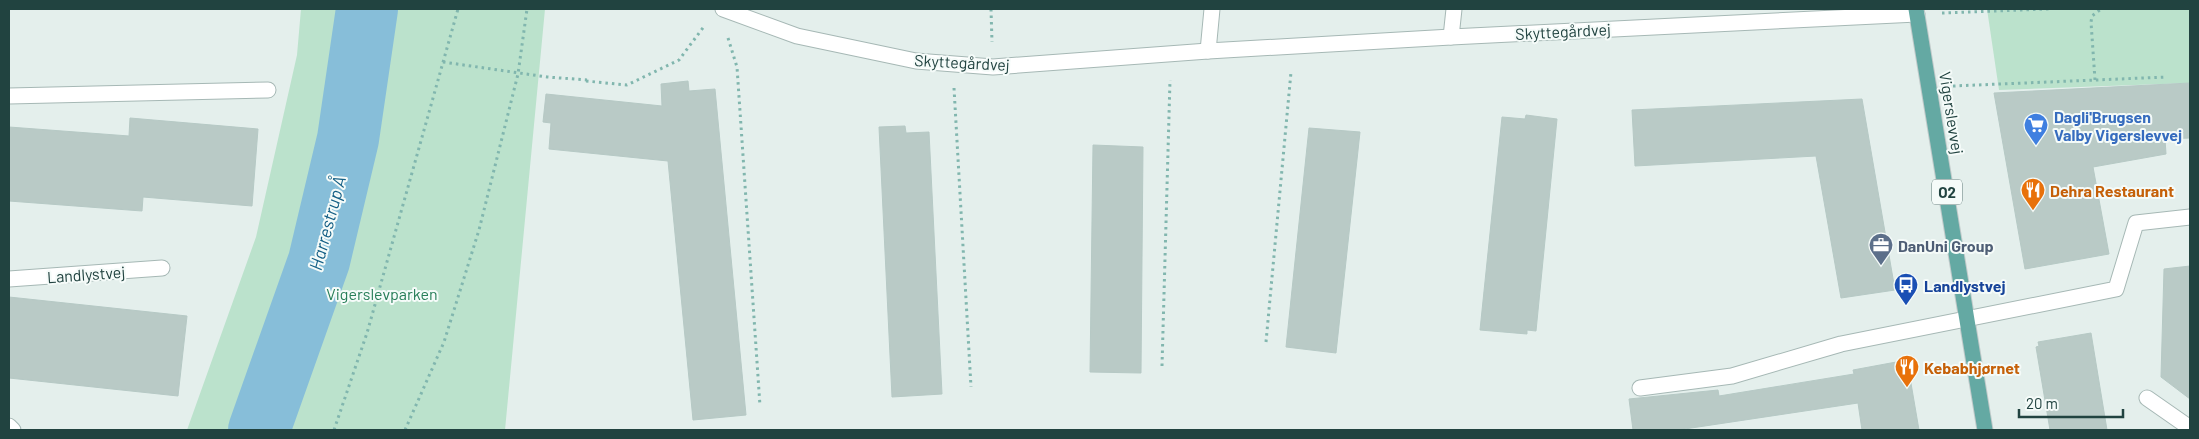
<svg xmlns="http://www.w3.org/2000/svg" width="2199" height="439" font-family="Barlow,sans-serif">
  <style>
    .green { fill: #bbe2cc }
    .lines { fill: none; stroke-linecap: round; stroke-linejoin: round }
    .river { stroke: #87bed9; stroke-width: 62 }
    .building { fill: #b9cac6; stroke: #b6c9c5 }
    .service-casing { stroke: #a6b8b5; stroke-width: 17 }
    .minor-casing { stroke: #a6b8b5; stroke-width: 17 }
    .primary-casing { stroke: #c1caca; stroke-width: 17 }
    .path { stroke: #81b6ae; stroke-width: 3; stroke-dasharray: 2.5 4; stroke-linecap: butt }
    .service { stroke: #fff; stroke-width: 15 }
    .minor { stroke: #fff; stroke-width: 15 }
    .primary { stroke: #64a9a3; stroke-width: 15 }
    .labels { text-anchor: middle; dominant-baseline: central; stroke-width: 4; stroke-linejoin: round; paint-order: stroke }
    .shield { fill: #f5fbf9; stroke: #617a78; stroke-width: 1 }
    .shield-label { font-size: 15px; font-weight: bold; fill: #214340 }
    .street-label { font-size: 16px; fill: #214340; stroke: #f5fbf9 }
    .shop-label { font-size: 16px; font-weight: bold; fill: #366cbe; stroke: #f5fbf9; text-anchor: start }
    .food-label { font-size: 16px; font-weight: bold; fill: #c56008; stroke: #f5fbf9; text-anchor: start }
    .service-label { font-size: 16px; font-weight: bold; fill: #4e5e75; stroke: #f5fbf9; text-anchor: start }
    .transit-label { font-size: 16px; font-weight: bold; fill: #164399; stroke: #f5fbf9; text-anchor: start }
    .park-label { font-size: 16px; fill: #277e58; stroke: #f5fbf9 }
    .water-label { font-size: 18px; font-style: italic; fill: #145f85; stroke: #f5fbf9 }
  </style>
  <rect width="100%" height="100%" fill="#e4efec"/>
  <g class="green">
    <path d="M 301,9 L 545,9 L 505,430 L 187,430 L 256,237 L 297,55 Z"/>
    <path d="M 1987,9 L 2190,9 L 2190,83 L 1999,90 Z"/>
  </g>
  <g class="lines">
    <path class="river" d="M 259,430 L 319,261 L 348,139 L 367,9"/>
  </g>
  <g class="building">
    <path d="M 688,81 L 689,91 L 715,89 L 746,415 L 693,420 L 668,161 L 549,149 L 551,123 L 543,122 L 546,94 L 662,106 L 661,84 Z"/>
    <path d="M 2190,83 L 2190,138 L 2165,139 L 2166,154 L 2093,167 L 2109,254 L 2025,269 L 1994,93 Z"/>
    <path d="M 1862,99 L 1895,290 L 1841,298 L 1816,156 L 1635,166 L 1632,110 Z"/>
    <path d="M 1526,115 L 1557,119 L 1536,331 L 1527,330 L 1527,334 L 1480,330 L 1502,117 L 1525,119 Z"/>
    <path d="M 130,118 L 258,129 L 252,206 L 143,197 L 142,211 L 9,201 L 9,127 L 129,136 Z"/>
    <path d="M 905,126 L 906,133 L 929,132 L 942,394 L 892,397 L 879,127 Z"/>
    <path d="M 1309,128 L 1360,132 L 1336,353 L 1286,347 Z"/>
    <path d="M 1093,145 L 1143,147 L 1141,373 L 1090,372 Z"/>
    <path d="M 2190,266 L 2190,399 L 2161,377 L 2164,269 Z"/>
    <path d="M 9,297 L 187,316 L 178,396 L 9,378 Z"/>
    <path d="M 2091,333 L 2107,430 L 2050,430 L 2036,347 L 2039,346 L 2038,342 Z"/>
    <path d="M 1907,360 L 1919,430 L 1862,430 L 1858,403 L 1678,430 L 1633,430 L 1629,399 L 1718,390 L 1719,396 L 1854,374 L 1853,370 Z"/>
  </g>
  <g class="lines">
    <defs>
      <g id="service">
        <path d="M 9,96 L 268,90"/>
        <path d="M 1640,388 L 1732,376 L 1841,344 L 2116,289 L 2136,223 L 2190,217"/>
        <path d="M 2147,398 L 2190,428"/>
      </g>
      <g id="minor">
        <path d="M 723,9 L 797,36 L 916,61 L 993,67 L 1208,51 L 1451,37 L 1917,14"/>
        <path d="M 1451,37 L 1454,9"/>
        <path d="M 1208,51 L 1212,9"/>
        <path d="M 9,279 L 162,268"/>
        <path d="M 9,426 L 13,430"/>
      </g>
      <path id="primary" d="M 1916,9 L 1985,430"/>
    </defs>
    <use href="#service" class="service-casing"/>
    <use href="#minor" class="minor-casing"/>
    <use href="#primary" class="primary-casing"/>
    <g class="path">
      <path d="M 991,9 L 992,42"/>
      <path d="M 1942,13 L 2049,9"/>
      <path d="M 728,38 L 737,67 L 760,406"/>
      <path d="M 443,62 L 547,77 L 587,80"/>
      <path d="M 2095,80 L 2091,22 L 2092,16 L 2101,9"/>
      <path d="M 586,81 L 627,85 L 679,60 L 705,25"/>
      <path d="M 1953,86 L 2167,77"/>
      <path d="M 954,88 L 971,387"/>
      <path d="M 1266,342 L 1291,72"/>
      <path d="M 1162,366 L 1170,80"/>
      <path d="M 334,430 L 367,333 L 458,9"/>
      <path d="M 405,430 L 444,342 L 479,230 L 518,74 L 527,9"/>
    </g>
    <use href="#service" class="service"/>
    <use href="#minor" class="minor"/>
    <use href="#primary" class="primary"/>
  </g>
  <defs>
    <symbol id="supermarket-pin" viewBox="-11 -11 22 30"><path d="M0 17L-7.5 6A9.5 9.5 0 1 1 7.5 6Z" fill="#3f7fe0" stroke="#f5fbf9"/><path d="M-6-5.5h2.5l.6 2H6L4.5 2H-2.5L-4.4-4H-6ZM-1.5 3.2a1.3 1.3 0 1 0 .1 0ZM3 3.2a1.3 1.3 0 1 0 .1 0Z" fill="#fff"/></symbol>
    <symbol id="restaurant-pin" viewBox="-11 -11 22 30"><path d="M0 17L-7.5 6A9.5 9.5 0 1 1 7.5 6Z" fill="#e8710a" stroke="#f5fbf9"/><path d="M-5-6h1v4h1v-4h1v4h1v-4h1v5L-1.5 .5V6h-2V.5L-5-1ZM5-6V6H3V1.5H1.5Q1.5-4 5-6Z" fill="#fff"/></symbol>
    <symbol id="office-pin" viewBox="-11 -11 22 30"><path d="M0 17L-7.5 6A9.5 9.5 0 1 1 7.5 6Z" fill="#5c6f8a" stroke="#f5fbf9"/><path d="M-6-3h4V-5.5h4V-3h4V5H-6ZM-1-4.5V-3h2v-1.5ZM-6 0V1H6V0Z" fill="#fff"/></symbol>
    <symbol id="bus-pin" viewBox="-11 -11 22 30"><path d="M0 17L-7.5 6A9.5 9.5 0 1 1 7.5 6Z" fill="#1a4fb4" stroke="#f5fbf9"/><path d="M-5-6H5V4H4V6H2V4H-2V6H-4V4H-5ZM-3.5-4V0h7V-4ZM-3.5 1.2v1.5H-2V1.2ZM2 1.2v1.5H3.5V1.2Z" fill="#fff"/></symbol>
  </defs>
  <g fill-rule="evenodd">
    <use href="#supermarket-pin" x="2022" y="111" width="28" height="38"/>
    <use href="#restaurant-pin" x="2019" y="176" width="28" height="38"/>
    <use href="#office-pin" x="1867" y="231" width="28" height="38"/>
    <use href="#bus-pin" x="1892" y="271" width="28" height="38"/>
    <use href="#restaurant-pin" x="1893" y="353" width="28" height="38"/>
  </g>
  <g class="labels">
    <rect class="shield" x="1932" y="179.5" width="30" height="25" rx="4"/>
    <g class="shield-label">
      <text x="1947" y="192">O2</text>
    </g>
    <g class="street-label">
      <text transform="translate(1563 31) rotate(-3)">Skyttegårdvej</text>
      <text transform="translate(962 62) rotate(3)">Skyttegårdvej</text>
      <text transform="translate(1952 113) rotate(81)">Vigerslevvej</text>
      <text transform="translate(86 274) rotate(-4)">Landlystvej</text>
    </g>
    <g class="shop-label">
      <text x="2054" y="116">Dagli'Brugsen<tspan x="2054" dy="18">Valby Vigerslevvej</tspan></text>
    </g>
    <g class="food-label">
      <text x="2050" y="190">Dehra Restaurant</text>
      <text x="1924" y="367">Kebabhjørnet</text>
    </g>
    <g class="service-label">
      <text x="1898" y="245">DanUni Group</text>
    </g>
    <g class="transit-label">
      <text x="1924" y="285">Landlystvej</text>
    </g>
    <g class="park-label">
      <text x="382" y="293">Vigerslevparken</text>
    </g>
    <g class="water-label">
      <text transform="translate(327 223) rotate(-75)">Harrestrup Å</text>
    </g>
  </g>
  <rect width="2199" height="439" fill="none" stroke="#214340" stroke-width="20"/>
  <path d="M2019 409v8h104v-8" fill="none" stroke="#214340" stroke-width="2.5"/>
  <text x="2026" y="409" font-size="15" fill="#214340" stroke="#f5fbf9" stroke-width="4" paint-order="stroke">20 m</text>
</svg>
